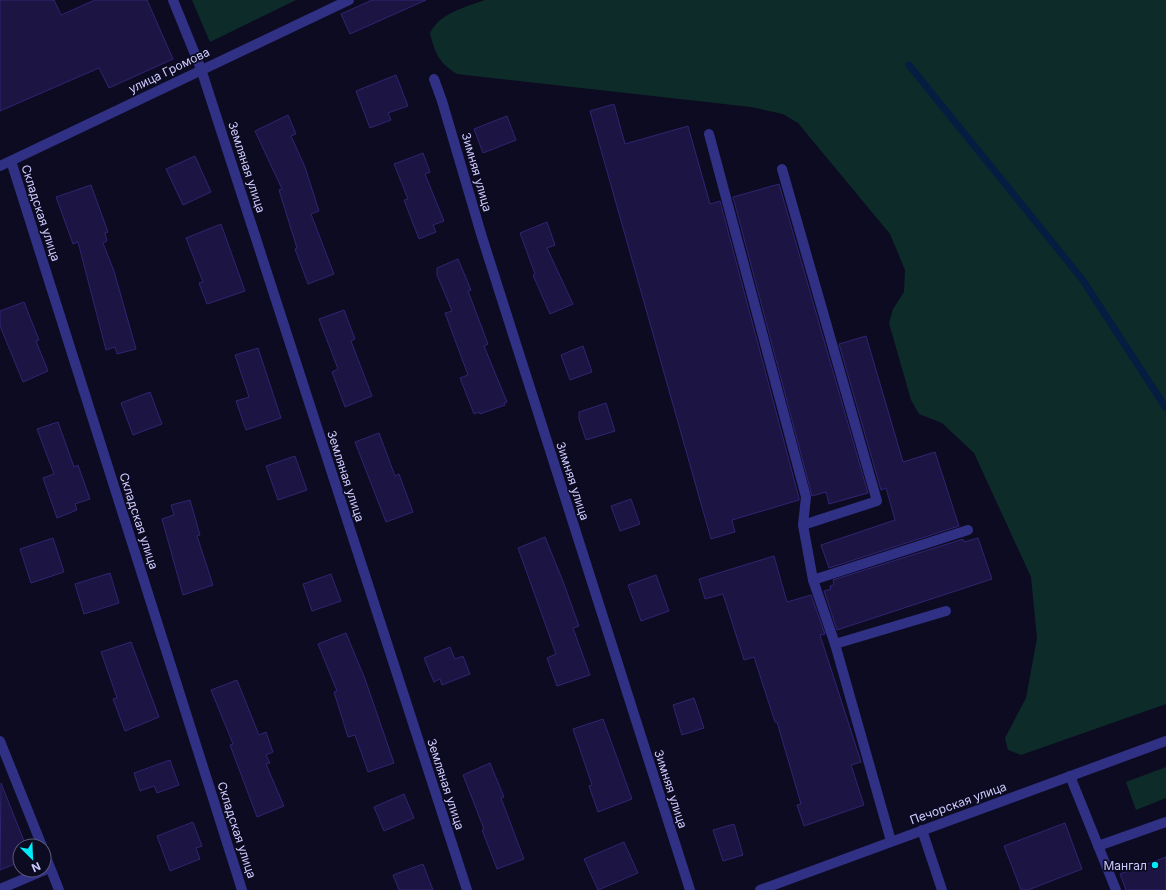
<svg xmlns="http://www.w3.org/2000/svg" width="1166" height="890" font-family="Inter,sans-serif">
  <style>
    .green { fill: #0d2c29 }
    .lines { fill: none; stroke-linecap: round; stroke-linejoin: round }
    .stream { stroke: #041d41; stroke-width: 7 }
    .building { fill: #1c1544; stroke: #302472 }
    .minor { stroke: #303185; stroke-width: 10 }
    .poi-dot { fill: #00e9f6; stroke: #0d0b21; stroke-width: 1.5 }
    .labels { text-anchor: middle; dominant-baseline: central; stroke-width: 3.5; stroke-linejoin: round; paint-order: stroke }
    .street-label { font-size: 12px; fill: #cecbff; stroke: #0d0b21 }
    .poi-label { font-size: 12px; fill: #cecbff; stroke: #0d0b21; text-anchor: end }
  </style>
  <rect width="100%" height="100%" fill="#0d0b21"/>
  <g class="green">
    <path d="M 192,0 L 296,0 L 210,42 Z"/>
    <path d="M 485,0 L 1166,0 L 1166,704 L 1021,755 L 1008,750 L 1005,738 L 1026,698 L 1037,638 L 1031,577 L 974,453 L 942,423 L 919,414 L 911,400 L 889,323 L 893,309 L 904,292 L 905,270 L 890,234 L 798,123 L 783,114 L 751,107 L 457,74 C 439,63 435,53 430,33 C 441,12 464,8 485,0 Z"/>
    <path d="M 1166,767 L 1166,798 L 1136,810 L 1126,782 Z"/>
  </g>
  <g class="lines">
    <path class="stream" d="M 909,65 L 1082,279 L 1166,408"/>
  </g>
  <g class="building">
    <path d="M 0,0 L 54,0 L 61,15 L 95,0 L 147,0 L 173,59 L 109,88 L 99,68 L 0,111 Z"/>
    <path d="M 372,0 L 426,0 L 350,34 L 341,14 Z"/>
    <path d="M 396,75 L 408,106 L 388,113 L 391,120 L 370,128 L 356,91 Z"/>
    <path d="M 614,104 L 625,144 L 688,126 L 710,204 L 720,201 L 799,498 L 799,500 L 732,520 L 735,532 L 711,539 L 590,111 Z"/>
    <path d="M 288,115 L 296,134 L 291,136 L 305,167 L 319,211 L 311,214 L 334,274 L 308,284 L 295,249 L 297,248 L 279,190 L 282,189 L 255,131 Z"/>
    <path d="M 507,116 L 516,140 L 483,153 L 474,129 Z"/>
    <path d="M 423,153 L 430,172 L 425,174 L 444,221 L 433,225 L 436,232 L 419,239 L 404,200 L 408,199 L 394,164 Z"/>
    <path d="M 195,156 L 211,192 L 183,205 L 166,169 Z"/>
    <path d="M 779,184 L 868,493 L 829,504 L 826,492 L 812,496 L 733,197 Z"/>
    <path d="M 91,185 L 108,232 L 105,233 L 107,241 L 103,243 L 114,271 L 136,349 L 117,354 L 115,347 L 106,350 L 78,242 L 73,244 L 56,197 Z"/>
    <path d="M 547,222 L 555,245 L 547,248 L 573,304 L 550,314 L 533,275 L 535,274 L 520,233 Z"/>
    <path d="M 221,224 L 245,291 L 207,304 L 199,283 L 203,282 L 186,238 Z"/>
    <path d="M 458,259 L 471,290 L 468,291 L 488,344 L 484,346 L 507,402 L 504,403 L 505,405 L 480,414 L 479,412 L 474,414 L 460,378 L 468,375 L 445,313 L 452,311 L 437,275 L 437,268 Z"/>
    <path d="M 24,302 L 39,340 L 36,341 L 48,371 L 23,382 L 0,326 L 0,311 Z"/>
    <path d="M 344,310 L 355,339 L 351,341 L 372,396 L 345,407 L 332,372 L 338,369 L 319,319 Z"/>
    <path d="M 866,336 L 903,462 L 935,452 L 959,526 L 829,568 L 821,545 L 895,520 L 886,488 L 881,490 L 839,344 Z"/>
    <path d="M 583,346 L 592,372 L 570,380 L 561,355 Z"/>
    <path d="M 258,348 L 281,418 L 246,430 L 236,401 L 249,397 L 235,355 Z"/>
    <path d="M 150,392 L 162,424 L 133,435 L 121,403 Z"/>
    <path d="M 606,403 L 615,431 L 586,440 L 579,419 L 579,412 Z"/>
    <path d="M 58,422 L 74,467 L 78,465 L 90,499 L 75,504 L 77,510 L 57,518 L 43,478 L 54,474 L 37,429 Z"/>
    <path d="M 379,433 L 395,476 L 399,474 L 413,512 L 386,522 L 355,442 Z"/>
    <path d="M 295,456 L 307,490 L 278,500 L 266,466 Z"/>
    <path d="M 631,499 L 640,524 L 620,531 L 611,506 Z"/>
    <path d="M 190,500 L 200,535 L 197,536 L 213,585 L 183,595 L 162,519 L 174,515 L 171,505 Z"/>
    <path d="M 545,537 L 564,584 L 579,626 L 573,628 L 590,675 L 557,686 L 547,658 L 556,654 L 518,548 Z"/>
    <path d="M 53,538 L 64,572 L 31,583 L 20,549 Z"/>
    <path d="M 978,538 L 992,579 L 837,630 L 824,591 L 831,589 L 830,586 L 834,585 L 833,580 L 963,539 L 964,542 Z"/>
    <path d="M 774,556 L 787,602 L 811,595 L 825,634 L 820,635 L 861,762 L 851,765 L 864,805 L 804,826 L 797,805 L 801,804 L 777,722 L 775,722 L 754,657 L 744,660 L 723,594 L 705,599 L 699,579 Z"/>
    <path d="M 110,573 L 119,603 L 84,614 L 75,584 Z"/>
    <path d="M 331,574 L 341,601 L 312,611 L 303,584 Z"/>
    <path d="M 656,575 L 669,611 L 641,621 L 628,585 Z"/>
    <path d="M 346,633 L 365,679 L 394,763 L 368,772 L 355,735 L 348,737 L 334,692 L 337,691 L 318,644 Z"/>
    <path d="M 131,642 L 159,717 L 125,731 L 113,699 L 117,698 L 101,652 Z"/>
    <path d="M 450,647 L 455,659 L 463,656 L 470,674 L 442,685 L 440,679 L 434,682 L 424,658 Z"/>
    <path d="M 237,680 L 259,735 L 266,732 L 273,752 L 266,755 L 270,763 L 266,764 L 284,806 L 257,817 L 230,745 L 233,744 L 211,690 Z"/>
    <path d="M 694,698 L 704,728 L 682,735 L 673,705 Z"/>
    <path d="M 603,719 L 632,799 L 598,812 L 589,786 L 592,785 L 573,729 Z"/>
    <path d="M 170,760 L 179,785 L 157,793 L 154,786 L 140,791 L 134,773 Z"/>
    <path d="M 490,763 L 504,797 L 501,798 L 524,859 L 497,869 L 482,830 L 484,829 L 463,775 Z"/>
    <path d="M 1,783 L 26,846 L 20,846 L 20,862 L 0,870 Z"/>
    <path d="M 404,794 L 414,818 L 384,831 L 374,807 Z"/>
    <path d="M 193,822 L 202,846 L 196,848 L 200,859 L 170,871 L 157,836 Z"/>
    <path d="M 1065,823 L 1082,869 L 1028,890 L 1021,890 L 1004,846 Z"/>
    <path d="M 734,824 L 743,855 L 723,861 L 713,830 Z"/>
    <path d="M 624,842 L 638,873 L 598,890 L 584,859 Z"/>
    <path d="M 1166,857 L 1166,890 L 1126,890 L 1120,874 Z"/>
    <path d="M 423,864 L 433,890 L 399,890 L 393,875 Z"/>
  </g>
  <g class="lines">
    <g class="minor">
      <path d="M 173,0 L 201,69 L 467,890"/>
      <path d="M 434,79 L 442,101 L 482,237 L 690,890"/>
      <path d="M 709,134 L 806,497 L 803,525 L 813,580 L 835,644 L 891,841"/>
      <path d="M 11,161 L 242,890"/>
      <path d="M 0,166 L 349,0"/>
      <path d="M 782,169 L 877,501 L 803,525"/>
      <path d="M 813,580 L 968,530"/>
      <path d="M 835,644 L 946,611"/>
      <path d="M 0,741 L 42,846"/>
      <path d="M 1070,776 L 1116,890"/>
      <path d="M 922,830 L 942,890"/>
      <path d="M 1098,846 L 1166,822"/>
      <path d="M 44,852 L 59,890"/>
      <path d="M 0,889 L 50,868"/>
      <path d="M 760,890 L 1166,741"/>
    </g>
  </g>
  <circle class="poi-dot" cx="1155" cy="865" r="4"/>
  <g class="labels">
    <g class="street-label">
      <text transform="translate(169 70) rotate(-26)">улица Громова</text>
      <text transform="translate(247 167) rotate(72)">Земляная улица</text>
      <text transform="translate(477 172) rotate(74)">Зимняя улица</text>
      <text transform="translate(41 213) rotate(72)">Складская улица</text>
      <text transform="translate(346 476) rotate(72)">Земляная улица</text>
      <text transform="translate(573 481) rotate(72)">Зимняя улица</text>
      <text transform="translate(139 521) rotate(72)">Складская улица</text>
      <text transform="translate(446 784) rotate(72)">Земляная улица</text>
      <text transform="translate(671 789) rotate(72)">Зимняя улица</text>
      <text transform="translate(958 803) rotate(-20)">Печорская улица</text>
      <text transform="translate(237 830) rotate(72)">Складская улица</text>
    </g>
    <g class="poi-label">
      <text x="1147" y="865">Мангал</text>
    </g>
  </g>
  <g transform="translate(32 858) rotate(156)"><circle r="19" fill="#0d0b21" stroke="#5a587a"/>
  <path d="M0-3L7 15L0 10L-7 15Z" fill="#00e9f6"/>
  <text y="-6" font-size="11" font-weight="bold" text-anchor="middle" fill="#cecbff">N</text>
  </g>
</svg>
